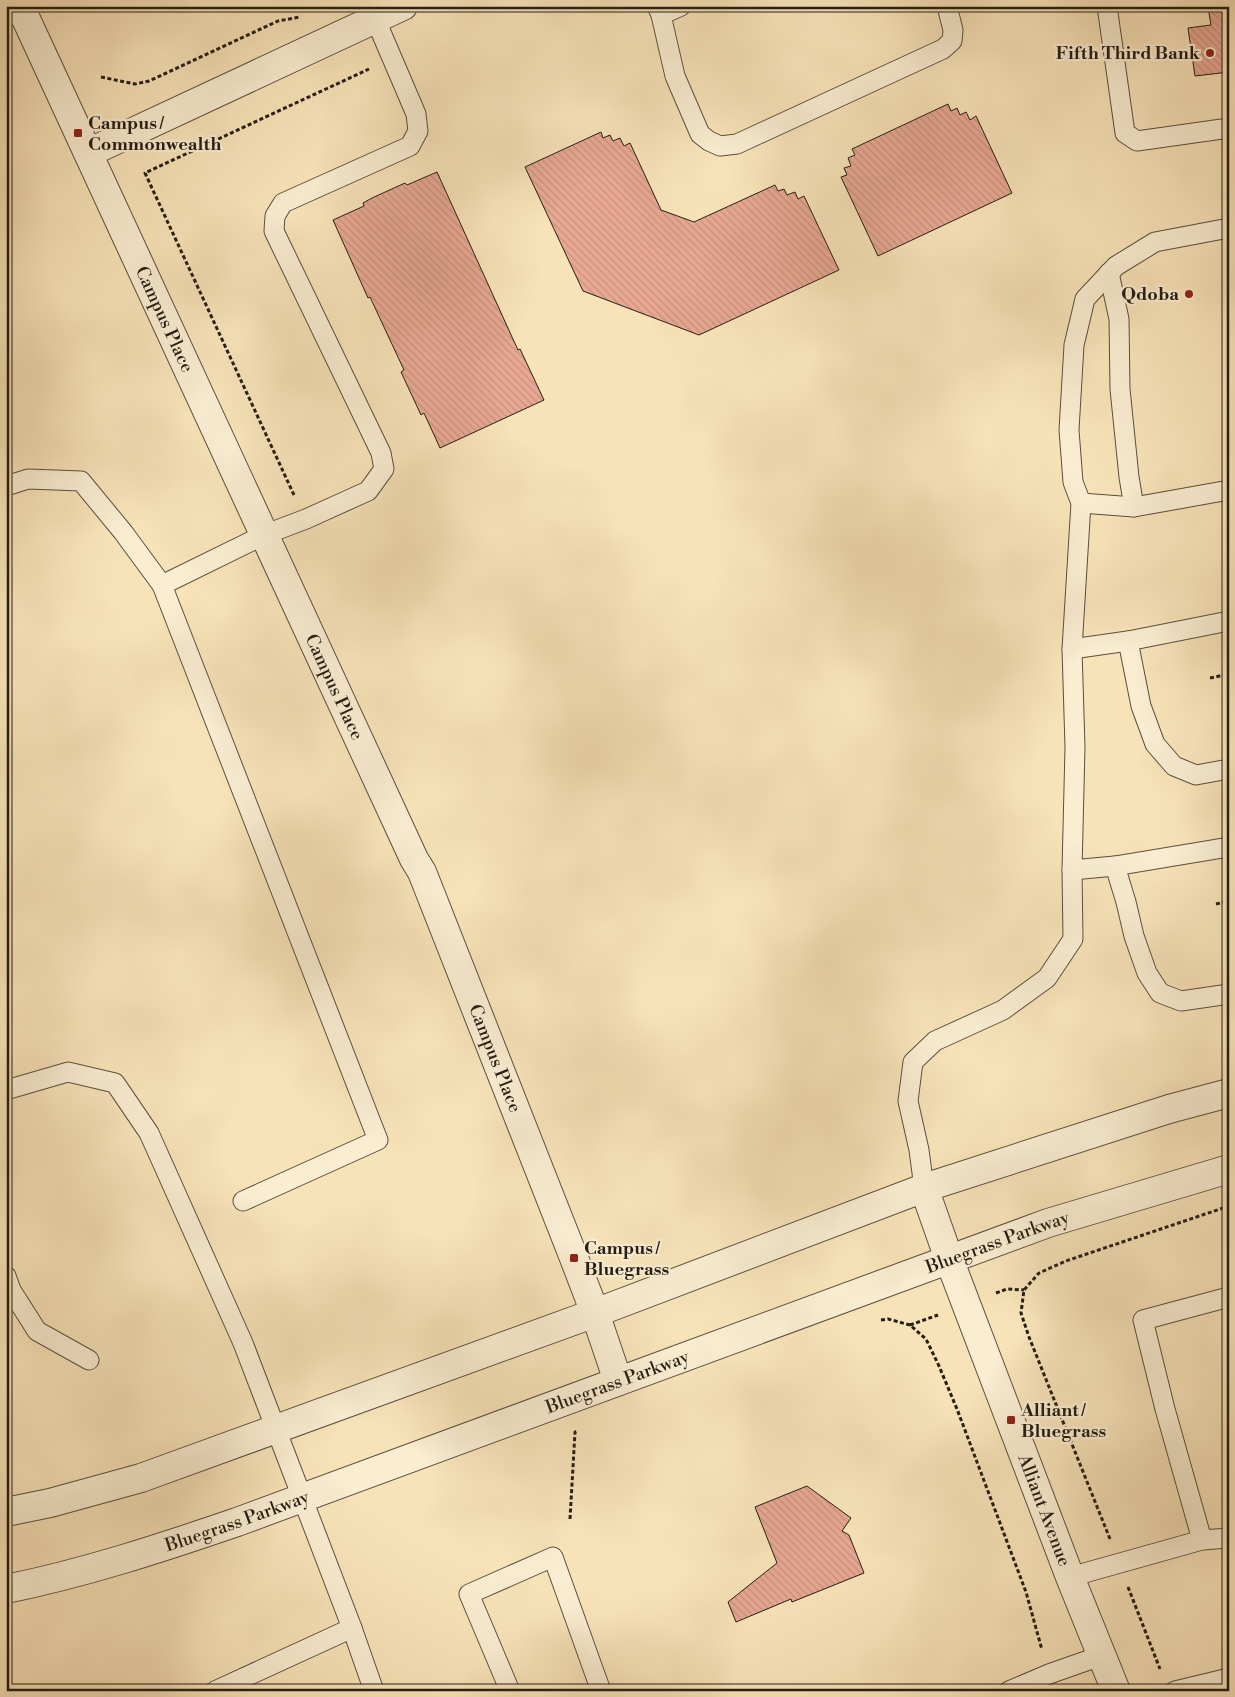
<svg xmlns="http://www.w3.org/2000/svg" width="1235" height="1697" font-family="'Libre Bodoni',serif">
  <style>
    .building { fill: url(#building-back-hatch); stroke: #251e14 }
    .lines { fill: none; stroke-linecap: round; stroke-linejoin: round }
    .service-casing { stroke: #5a4f3d; stroke-width: 21 }
    .minor-casing { stroke: #5a4f3d; stroke-width: 30 }
    .tertiary-casing { stroke: #5a4f3d; stroke-width: 30 }
    .path { stroke: #251e14; stroke-width: 3; stroke-dasharray: 4 2.5; stroke-linecap: butt }
    .service { stroke: #faedd2; stroke-width: 19 }
    .minor { stroke: #faedd2; stroke-width: 28 }
    .tertiary { stroke: #faedd2; stroke-width: 28 }
    .poi-dot { fill: #8f2418; stroke: #faedd2; stroke-width: 2 }
    .labels { text-anchor: middle; dominant-baseline: central; stroke-width: 4.5; stroke-linejoin: round; paint-order: stroke }
    .poi-label { font-size: 18px; font-weight: bold; fill: #251e14; stroke: #faedd2; text-anchor: start }
    .street-label { font-size: 18px; fill: #251e14; stroke: #faedd2 }
  </style>
  <defs>
    <pattern id="building-back-hatch" width="6" height="6" patternUnits="userSpaceOnUse" patternTransform="scale(1.25)"><rect width="6" height="6" fill="#e8a893"/><path d="M-1 5l2 2M0 0l6 6M5-1l2 2" fill="none" stroke="#c7907e"/></pattern>
  </defs>
  <rect width="100%" height="100%" fill="#f8e3b9"/>
  <filter id="stains"><feTurbulence type="fractalNoise" baseFrequency=".004" numOctaves="4"/><feColorMatrix values="0 0 0 0 .2 0 0 0 0 .09 0 0 0 0 .02 0 0 0 .5 -.17"/></filter>
  <radialGradient id="worn" r=".72"><stop offset=".6" stop-color="#630" stop-opacity="0"/><stop offset="1" stop-color="#630" stop-opacity=".3"/></radialGradient>
  <g class="building">
    <path d="M 1203,6 L 1229,6 L 1229,72 L 1195,76 L 1188,28 L 1211,25 L 1208,7 L 1203,8 Z"/>
    <path d="M 948,104 L 951,111 L 957,108 L 960,115 L 966,112 L 970,120 L 976,116 L 1012,193 L 878,256 L 841,177 L 847,175 L 844,168 L 851,166 L 848,158 L 855,155 L 852,149 Z"/>
    <path d="M 601,132 L 603,138 L 610,135 L 613,141 L 620,138 L 624,146 L 630,143 L 661,210 L 694,222 L 775,185 L 778,191 L 784,189 L 787,195 L 795,192 L 798,199 L 804,196 L 839,270 L 699,335 L 583,291 L 525,167 Z"/>
    <path d="M 437,172 L 512,337 L 518,350 L 520,349 L 544,400 L 440,448 L 424,413 L 421,415 L 401,372 L 404,370 L 370,297 L 368,298 L 333,220 L 364,206 L 363,203 L 372,198 L 405,183 L 407,185 Z"/>
    <path d="M 807,1486 L 851,1518 L 842,1531 L 849,1535 L 864,1573 L 792,1602 L 791,1599 L 736,1622 L 728,1602 L 777,1563 L 755,1507 Z"/>
  </g>
  <g class="lines">
    <defs>
      <g id="service">
        <path d="M 657,6 L 661,15 L 675,76 L 700,134 L 709,141 L 720,146 L 737,144 L 943,49 L 952,41 L 953,30 L 947,6"/>
        <path d="M 1107,6 L 1125,133 L 1137,141 L 1229,128"/>
        <path d="M 661,15 L 681,6"/>
        <path d="M 1229,228 L 1155,242 L 1116,266 L 1085,299 L 1074,345 L 1069,430 L 1073,482 L 1081,503 L 1072,649 L 1128,641 L 1229,621"/>
        <path d="M 1109,273 L 1119,319 L 1120,389 L 1129,477 L 1134,507"/>
        <path d="M 6,486 L 28,479 L 81,481 L 123,532 L 162,585"/>
        <path d="M 1081,503 L 1134,507 L 1229,490"/>
        <path d="M 1128,641 L 1141,706 L 1155,744 L 1174,766 L 1196,775 L 1229,769"/>
        <path d="M 1072,649 L 1075,747 L 1072,870 L 1115,866 L 1229,847"/>
        <path d="M 1115,866 L 1126,902 L 1134,936 L 1147,973 L 1160,993 L 1181,1001 L 1229,994"/>
        <path d="M 6,1090 L 68,1072 L 115,1083 L 149,1133 L 243,1343 L 352,1628 L 374,1691"/>
        <path d="M 924,1188 L 919,1150 L 908,1101 L 913,1062 L 935,1041 L 1003,1010 L 1047,978 L 1073,939 L 1072,870"/>
        <path d="M 243,1201 L 378,1140 L 162,585 L 264,535 L 306,519 L 368,491 L 384,469 L 381,453 L 274,231 L 275,216 L 283,203 L 410,146 L 418,131 L 416,114 L 371,9"/>
        <path d="M 6,1276 L 11,1290 L 37,1331 L 89,1360"/>
        <path d="M 1202,1540 L 1165,1409 L 1143,1320 L 1229,1297"/>
        <path d="M 1070,1577 L 1202,1540 L 1229,1538"/>
        <path d="M 215,1691 L 352,1628"/>
        <path d="M 510,1691 L 469,1594 L 553,1557 L 601,1691"/>
        <path d="M 1009,1691 L 1049,1674 L 1103,1655"/>
        <path d="M 1175,1691 L 1229,1678"/>
      </g>
      <g id="minor">
        <path id="s1" d="M 20,6 L 414,859 L 422,872 L 574,1258 L 595,1313 L 618,1381"/>
        <path d="M 88,153 L 403,6"/>
        <path id="s2" d="M 924,1188 L 949,1259 L 1070,1577 L 1116,1691"/>
      </g>
      <g id="tertiary">
        <path d="M 6,1512 L 50,1503 L 141,1478 L 595,1313 L 924,1188 L 1169,1109 L 1229,1093"/>
        <path id="s3" d="M 6,1589 C 85,1573 161,1548 237,1522 L 1048,1223 L 1229,1169"/>
      </g>
    </defs>
    <use href="#service" class="service-casing"/>
    <use href="#minor" class="minor-casing"/>
    <use href="#tertiary" class="tertiary-casing"/>
    <g class="path">
      <path d="M 101,77 L 135,84 L 149,81 L 278,21 L 300,17"/>
      <path d="M 294,495 L 145,173 L 369,69"/>
      <path d="M 1210,678 L 1229,674"/>
      <path d="M 1216,904 L 1229,901"/>
      <path d="M 996,1293 L 1007,1289 L 1024,1290"/>
      <path d="M 881,1320 L 888,1319 L 910,1325 L 926,1339 L 939,1366 L 957,1409 L 1026,1592 L 1042,1650"/>
      <path d="M 910,1325 L 938,1315"/>
      <path d="M 570,1519 L 575,1432 L 577,1431"/>
      <path d="M 1110,1539 L 1029,1337 L 1021,1313 L 1024,1290 L 1039,1273 L 1066,1261 L 1229,1206"/>
      <path d="M 1128,1587 L 1160,1669"/>
    </g>
    <use href="#service" class="service"/>
    <use href="#minor" class="minor"/>
    <use href="#tertiary" class="tertiary"/>
  </g>
  <g class="poi-dot">
    <circle cx="1210" cy="53" r="5"/>
    <rect x="73" y="128" width="10" height="10" rx="2.5"/>
    <circle cx="1189" cy="294" r="5"/>
    <rect x="569" y="1253" width="10" height="10" rx="2.5"/>
    <rect x="1006" y="1415" width="10" height="10" rx="2.5"/>
  </g>
  <g class="labels">
    <g class="poi-label">
      <text x="1200" y="53" text-anchor="end">Fifth Third Bank</text>
      <text x="88" y="123">Campus /<tspan x="88" dy="21">Commonwealth</tspan></text>
      <text x="1179" y="294" text-anchor="end">Qdoba</text>
      <text x="584" y="1248">Campus /<tspan x="584" dy="21">Bluegrass</tspan></text>
      <text x="1021" y="1410">Alliant /<tspan x="1021" dy="21">Bluegrass</tspan></text>
    </g>
    <g class="street-label">
      <text stroke="none"><textPath href="#s1" startOffset="345">Campus Place</textPath></text>
      <text stroke="none"><textPath href="#s1" startOffset="750">Campus Place</textPath></text>
      <text stroke="none"><textPath href="#s1" startOffset="1155">Campus Place</textPath></text>
      <text stroke="none"><textPath href="#s3" startOffset="1051">Bluegrass Parkway</textPath></text>
      <text stroke="none"><textPath href="#s3" startOffset="646">Bluegrass Parkway</textPath></text>
      <text stroke="none"><textPath href="#s2" startOffset="344">Alliant Avenue</textPath></text>
      <text stroke="none"><textPath href="#s3" startOffset="241">Bluegrass Parkway</textPath></text>
    </g>
  </g>
  <rect width="1235" height="1697" fill="none" stroke="#f8e3b9" stroke-width="25"/>
  <rect x="8" y="8" width="1220" height="1682" fill="none" stroke="#251e14" stroke-width="2.5"/>
  <rect x="12" y="12" width="1210" height="1672" fill="none" stroke="#251e14"/>
  <rect width="100%" height="100%" filter="url(#stains)"/>
  <rect width="100%" height="100%" fill="url(#worn)"/>
</svg>
